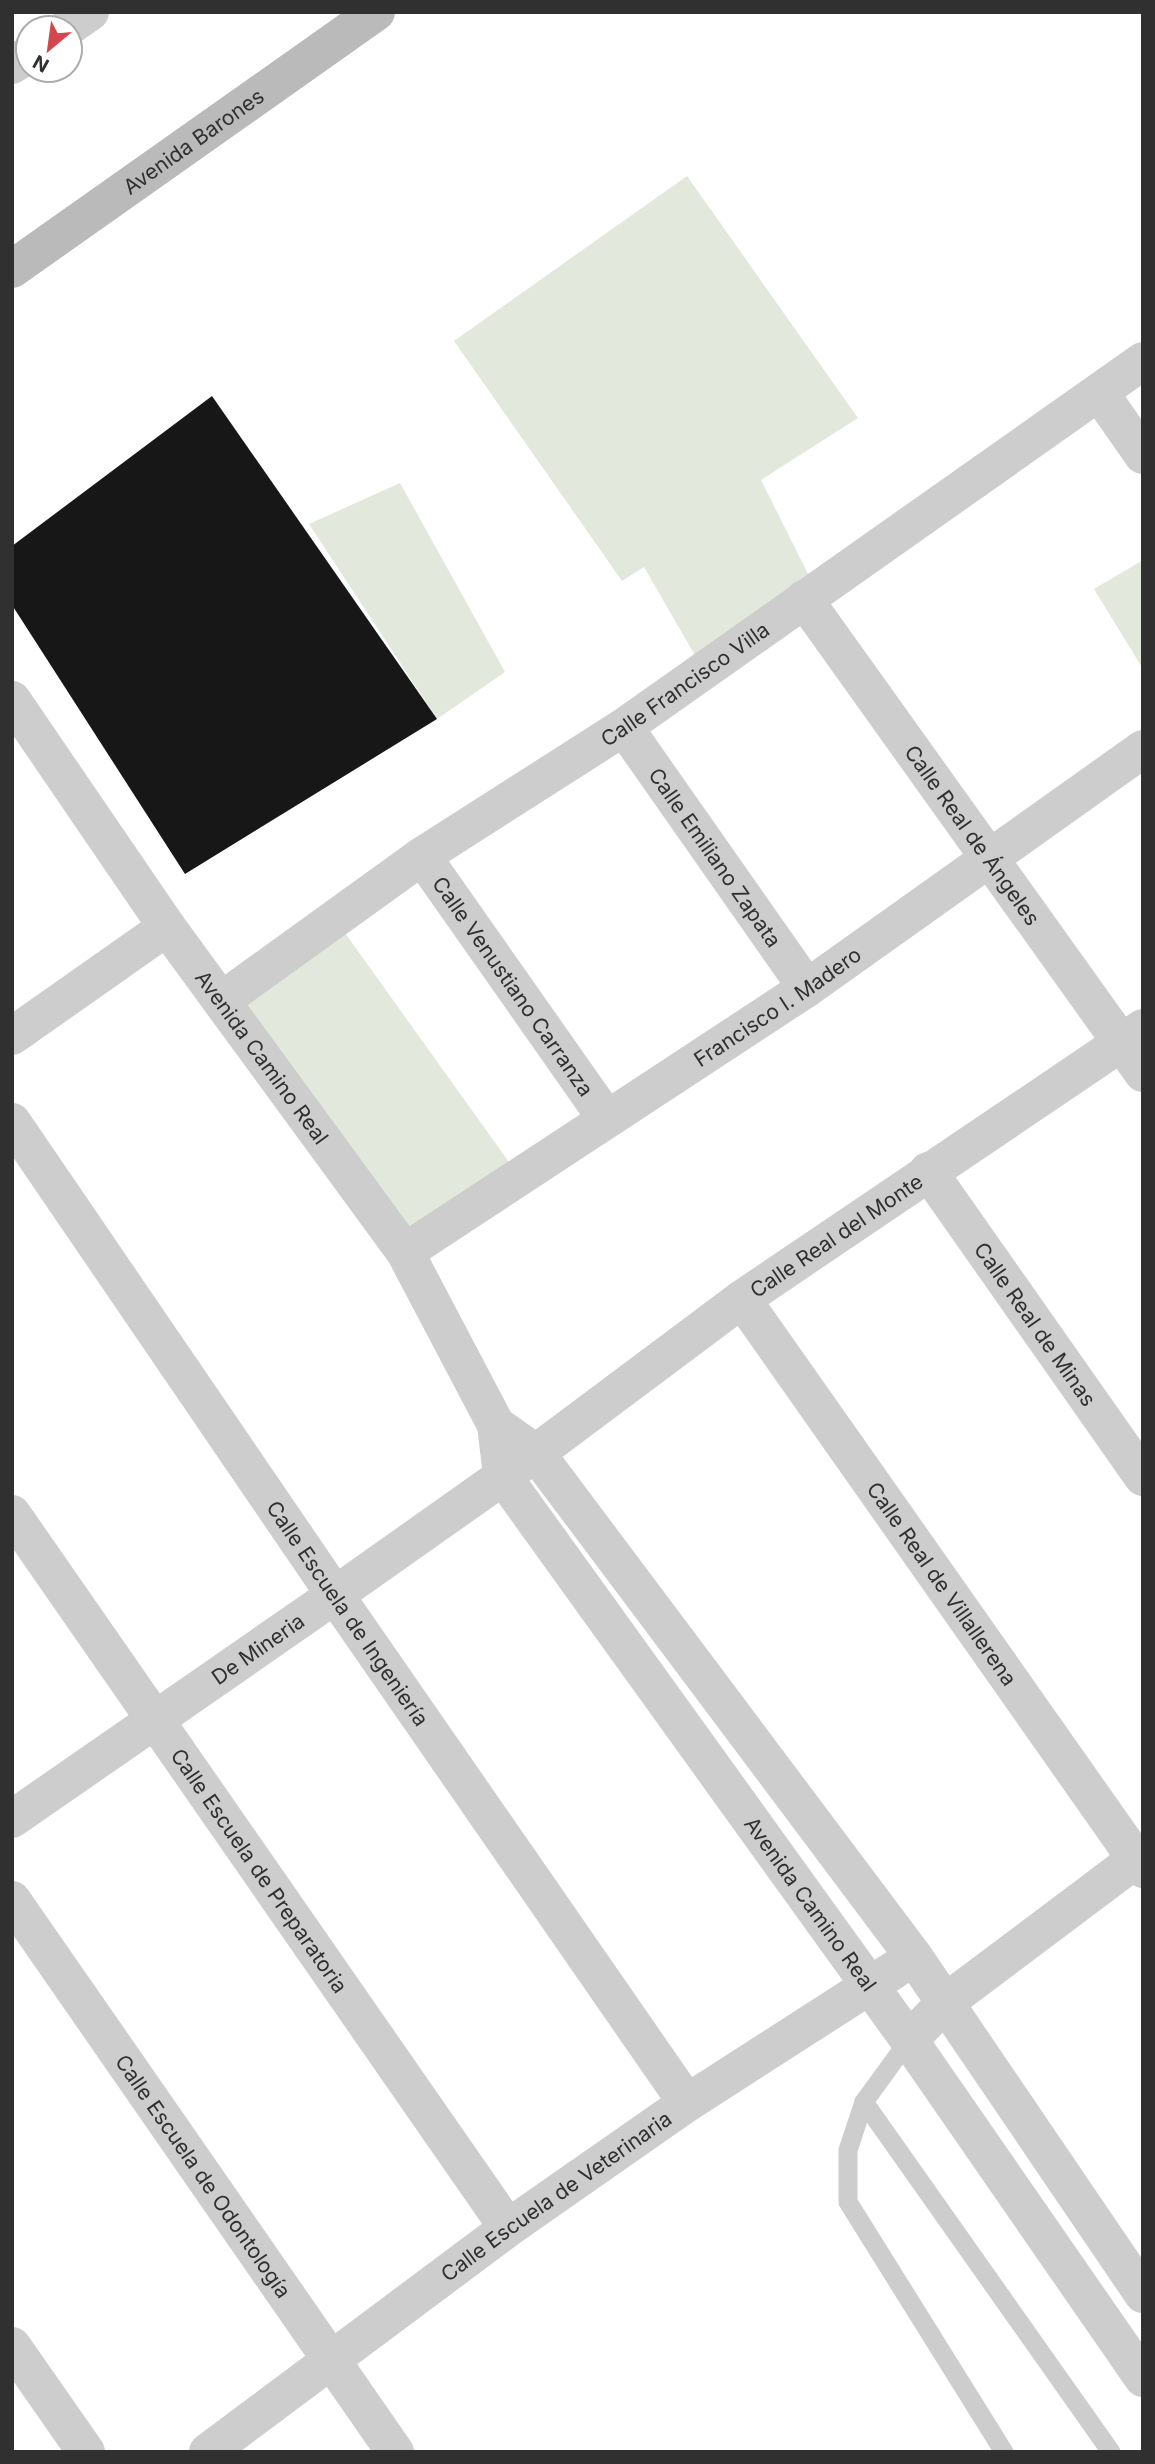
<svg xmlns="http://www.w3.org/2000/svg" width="1155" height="2464" font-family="Inter,sans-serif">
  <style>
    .green { fill: #e3e8dd }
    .building { fill: #171717 }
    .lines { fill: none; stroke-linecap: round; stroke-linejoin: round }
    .service { stroke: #cdcdcd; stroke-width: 19 }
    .minor { stroke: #cdcdcd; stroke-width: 38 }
    .tertiary { stroke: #cdcdcd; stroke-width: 38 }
    .secondary { stroke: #bababa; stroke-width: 38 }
    .labels { text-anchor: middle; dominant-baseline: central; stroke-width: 7; stroke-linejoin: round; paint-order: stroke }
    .street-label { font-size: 21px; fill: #303030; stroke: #fff }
  </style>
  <rect width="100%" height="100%" fill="#fff"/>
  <g class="green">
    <path d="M 687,176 L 858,418 L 761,480 L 810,578 L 704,671 L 644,567 L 622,581 L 454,341 Z"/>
    <path d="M 400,483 L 505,672 L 437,719 L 309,524 Z"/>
    <path d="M 1143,560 L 1143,669 L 1094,589 Z"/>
    <path d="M 335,919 L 519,1176 L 405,1252 L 221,1001 Z"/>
  </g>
  <path class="building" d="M 212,396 L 437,719 L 185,874 L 12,605 L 12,546 Z"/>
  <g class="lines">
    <g class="service">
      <path d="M 909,2040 L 864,2102 L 848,2150 L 848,2202 L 1004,2452"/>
      <path d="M 864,2102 L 1111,2452"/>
    </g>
    <g class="minor">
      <path d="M 67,28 L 90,12"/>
      <path d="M 12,65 L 28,55"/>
      <path d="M 1099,392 L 1143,455"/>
      <path id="s1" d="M 804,599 L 1143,1073"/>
      <path id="s2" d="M 624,727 L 807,988"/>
      <path id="s3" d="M 422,856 L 606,1118"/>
      <path id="s4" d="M 221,1001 L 422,856 L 624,727 L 1143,361"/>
      <path d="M 12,1036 L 167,927"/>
      <path id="s5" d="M 12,1122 L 335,1595 L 687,2103"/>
      <path id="s6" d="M 928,1171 L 1143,1477"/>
      <path id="s7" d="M 405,1252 L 807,988 L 1143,749"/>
      <path id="s8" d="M 742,1299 L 1143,1869"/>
      <path id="s9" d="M 12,1514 L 508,2228"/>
      <path id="s10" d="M 12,1819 L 335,1595 L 536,1453 L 742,1299 L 1143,1028"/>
      <path id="s11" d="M 12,1900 L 395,2452"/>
      <path d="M 909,2040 L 946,2002 L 1143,1854"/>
      <path d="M 12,2346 L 86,2452"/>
      <path id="s12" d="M 208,2452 L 508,2228 L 687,2103 L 914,1957"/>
    </g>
    <g class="tertiary">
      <path id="s13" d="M 12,700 L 167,927 L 405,1252 L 496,1425 L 502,1475 L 909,2040 L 1143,2378"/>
      <path d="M 496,1425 L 536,1453 L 914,1957 L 1143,2294"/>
    </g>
    <path class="secondary" id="s14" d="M 12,269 L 376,12"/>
  </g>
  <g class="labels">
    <g class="street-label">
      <text stroke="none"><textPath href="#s14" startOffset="222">Avenida Barones</textPath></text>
      <text stroke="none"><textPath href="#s4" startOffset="562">Calle Francisco Villa</textPath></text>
      <text stroke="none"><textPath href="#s1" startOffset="290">Calle Real de Ángeles</textPath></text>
      <text stroke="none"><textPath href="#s2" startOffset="159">Calle Emiliano Zapata</textPath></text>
      <text stroke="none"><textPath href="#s3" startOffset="159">Calle Venustiano Carranza</textPath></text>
      <text stroke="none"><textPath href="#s7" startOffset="446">Francisco I. Madero</textPath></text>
      <text stroke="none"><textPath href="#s13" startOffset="436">Avenida Camino Real</textPath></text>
      <text stroke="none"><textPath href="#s10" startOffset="1010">Calle Real del Monte</textPath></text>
      <text stroke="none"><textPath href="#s6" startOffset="187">Calle Real de Minas</textPath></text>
      <text stroke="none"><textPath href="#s8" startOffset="348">Calle Real de Villallerena</textPath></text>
      <text stroke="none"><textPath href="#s5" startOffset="595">Calle Escuela de Ingeniería</textPath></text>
      <text stroke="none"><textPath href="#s10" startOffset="299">De Mineria</textPath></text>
      <text stroke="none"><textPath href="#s9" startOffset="434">Calle Escuela de Preparatoria</textPath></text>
      <text stroke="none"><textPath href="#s13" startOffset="1452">Avenida Camino Real</textPath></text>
      <text stroke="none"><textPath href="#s11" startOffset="336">Calle Escuela de Odontología</textPath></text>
      <text stroke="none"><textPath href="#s12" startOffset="432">Calle Escuela de Veterinaria</textPath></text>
    </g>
  </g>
  <rect width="1155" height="2464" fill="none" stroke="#303030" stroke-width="28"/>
  <g transform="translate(49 49) rotate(209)"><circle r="33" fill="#ffffff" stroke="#acacac" stroke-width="2"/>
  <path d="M0-5L12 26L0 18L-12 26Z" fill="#d3474e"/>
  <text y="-10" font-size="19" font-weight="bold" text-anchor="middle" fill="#303030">N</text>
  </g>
</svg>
